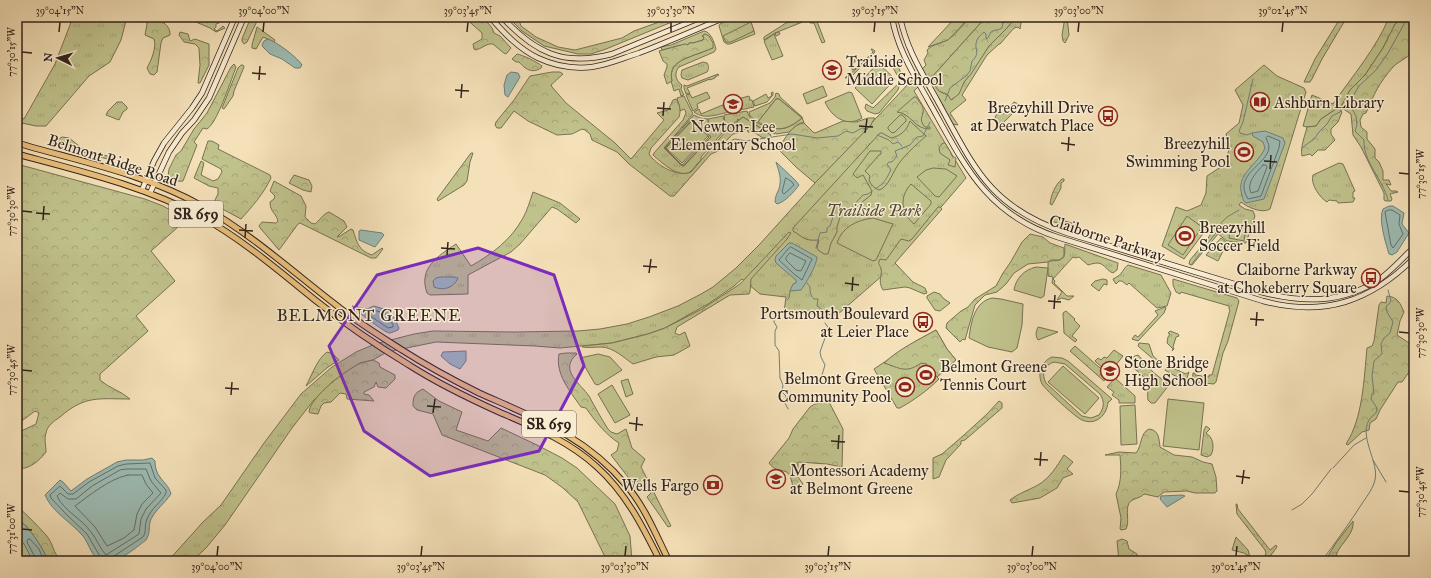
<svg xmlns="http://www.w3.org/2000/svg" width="1431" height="578" font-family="'IM FELL Great Primer',serif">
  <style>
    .grass { fill: url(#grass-tufts); stroke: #787254 }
    .forest { fill: url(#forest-crowns); stroke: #787254 }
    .garden { fill: #c0c28c; stroke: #787254; fill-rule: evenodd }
    .water { fill: #9dbcb4; stroke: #727f77 }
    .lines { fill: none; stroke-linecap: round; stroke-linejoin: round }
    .shore { stroke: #677068; stroke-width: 1 }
    .stream { stroke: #727f77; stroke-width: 1 }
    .secondary-casing { stroke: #31231c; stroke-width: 6 }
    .primary-casing { stroke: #31231c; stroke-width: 7 }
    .secondary { stroke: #f8ecd2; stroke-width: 4.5 }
    .primary { stroke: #eac07c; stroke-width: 5 }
    .marked { fill: #7b2cbf; fill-opacity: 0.2; stroke: #7b2cbf; stroke-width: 3; stroke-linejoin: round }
    .ticks { fill: none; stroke: #31231c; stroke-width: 1.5 }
    .labels { text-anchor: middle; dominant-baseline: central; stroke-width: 3; stroke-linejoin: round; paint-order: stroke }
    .shield { fill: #f8ecd2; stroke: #6d5f53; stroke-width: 1 }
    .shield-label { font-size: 15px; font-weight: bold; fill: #31231c }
    .poi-label { font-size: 16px; fill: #31231c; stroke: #f8ecd2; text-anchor: start }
    .street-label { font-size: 16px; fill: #31231c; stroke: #f8ecd2 }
    .park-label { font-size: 16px; font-style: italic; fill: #554b38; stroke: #f8ecd2 }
    .neighbourhood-label { font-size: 17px; letter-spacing: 1px; fill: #31231c; stroke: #f8ecd2 }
    .neatline { fill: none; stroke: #31231c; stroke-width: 1.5 }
    .ticks-label { font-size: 10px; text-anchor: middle; fill: #31231c }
  </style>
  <defs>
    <pattern id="grass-tufts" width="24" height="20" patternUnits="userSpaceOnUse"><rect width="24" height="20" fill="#c0c28c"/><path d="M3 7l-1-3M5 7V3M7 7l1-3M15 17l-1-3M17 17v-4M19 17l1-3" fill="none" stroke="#a5a678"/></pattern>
    <pattern id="forest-crowns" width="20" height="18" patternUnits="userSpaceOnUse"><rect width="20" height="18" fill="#c0c28c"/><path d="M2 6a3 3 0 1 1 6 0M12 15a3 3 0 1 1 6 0" fill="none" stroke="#a5a678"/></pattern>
  </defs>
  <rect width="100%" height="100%" fill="#f5e1b9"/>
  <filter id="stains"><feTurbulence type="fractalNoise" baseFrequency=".005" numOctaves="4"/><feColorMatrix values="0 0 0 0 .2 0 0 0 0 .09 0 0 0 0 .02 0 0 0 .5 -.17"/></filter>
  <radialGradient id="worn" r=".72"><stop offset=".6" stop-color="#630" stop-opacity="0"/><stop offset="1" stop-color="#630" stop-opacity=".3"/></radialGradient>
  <g class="grass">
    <path d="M 73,17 L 127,17 L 121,40 L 110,62 L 89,76 L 46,126 L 36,126 L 17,122 L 17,116 L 24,119 L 55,64 Z"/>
    <path d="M 736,17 L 749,17 L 755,34 L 730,44 L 727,44 L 724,42 L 719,26 L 720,24 Z"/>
    <path d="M 811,17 L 815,17 L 775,33 L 779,32 L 780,34 L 776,36 L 775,33 L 764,40 L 764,37 L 786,23 Z"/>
    <path d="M 970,17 L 986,17 L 932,77 L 936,86 L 941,92 L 948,95 L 952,100 L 989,46 L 1006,29 L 1016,17 L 1022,17 L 1020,29 L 1018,27 L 1014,28 L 1000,44 L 999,44 L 987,55 L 962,95 L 966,100 L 950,113 L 958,125 L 952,124 L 926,79 L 914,91 L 966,178 L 883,275 L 837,315 L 784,312 L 786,297 L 760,294 L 742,279 L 734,286 L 708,304 L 665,328 L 648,334 L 612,343 L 560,348 L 535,346 L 436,342 L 387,352 L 373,360 L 360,363 L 332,382 L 313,401 L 292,428 L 225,525 L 206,548 L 192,561 L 168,561 L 203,522 L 221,505 L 264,443 L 301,394 L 332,367 L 356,352 L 375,344 L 414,334 L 433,331 L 514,332 L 578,331 L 600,329 L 627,324 L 649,317 L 678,306 L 701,294 L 713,287 L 736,268 L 759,245 L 815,183 L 926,65 L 924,60 L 928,53 L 927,50 C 933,44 940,44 947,40 C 954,37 964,23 970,17 Z"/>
    <path d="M 1341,17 L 1347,17 L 1322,59 L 1312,79 L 1310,82 L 1304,82 L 1315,59 Z"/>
    <path d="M 1389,17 L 1404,17 L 1390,34 L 1383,48 L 1365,75 L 1350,90 L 1342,105 L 1342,108 L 1336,109 L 1321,119 L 1316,126 L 1307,127 L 1303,126 L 1312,95 L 1333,104 C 1351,78 1378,46 1389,17 Z"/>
    <path d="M 814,18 L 816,19 L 825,42 L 822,43 L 814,23 L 810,23 L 809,20 Z"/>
    <path d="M 704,31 C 711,32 714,42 716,49 L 714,52 L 679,67 C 674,73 675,80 682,85 L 681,89 L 684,95 L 681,96 L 679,89 L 674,91 L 671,81 L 672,81 C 668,64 682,60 694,55 C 701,53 707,50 713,48 L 705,34 L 702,36 L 704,37 L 703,40 L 693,43 L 689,43 L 688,45 C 683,44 667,49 662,50 L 661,47 L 671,45 Z"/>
    <path d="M 774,34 L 783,56 L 772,60 L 764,41 Z"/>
    <path d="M 872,49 L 875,51 L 874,53 L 851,77 L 845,78 C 848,74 853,72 856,69 L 852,70 C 852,63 853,63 856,57 L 857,59 L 852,65 L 856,69 L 873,52 L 871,49 Z"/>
    <path d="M 703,62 L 707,63 C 709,66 709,69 707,72 L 688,80 L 682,78 L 681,75 L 682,70 Z"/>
    <path d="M 1264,65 L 1277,76 L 1304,88 L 1306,92 L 1270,209 C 1262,214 1247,207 1241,202 L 1239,205 L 1245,209 L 1253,211 L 1255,216 L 1246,243 L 1227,241 L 1218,234 L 1192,265 L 1189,264 L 1190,260 L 1207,240 L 1213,230 L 1208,227 L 1184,259 L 1162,246 L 1176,207 L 1187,211 L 1201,205 L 1206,193 L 1207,176 L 1224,165 L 1230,147 L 1226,134 L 1239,123 L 1243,105 L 1235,90 Z"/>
    <path d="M 718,74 L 719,75 L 715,77 L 715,78 L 710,80 L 710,79 L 687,88 L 690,93 L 686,94 L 684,88 L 684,85 L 687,86 Z"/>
    <path d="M 707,92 L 710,98 L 697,104 L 698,108 L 693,111 L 686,95 L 690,94 L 692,98 Z"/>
    <path d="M 773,92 L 773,95 L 767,102 L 755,106 L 753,101 L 766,94 L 768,98 L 772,96 L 771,93 Z"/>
    <path d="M 776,93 L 779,94 L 780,97 L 802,117 L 804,123 L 800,123 L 789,132 L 776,134 L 774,130 L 762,124 C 780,132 787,130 802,118 L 779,99 L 776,99 L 758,122 L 750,116 L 749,112 L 770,103 L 775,97 Z"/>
    <path d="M 684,96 L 693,114 L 664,148 L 682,166 L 684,166 L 711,137 L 692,119 L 682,128 L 694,115 L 700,118 L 708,119 L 709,127 L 725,124 L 724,115 L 747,111 C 751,127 770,123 775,134 L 764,130 L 743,117 L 739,120 L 737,119 L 738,120 L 724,131 L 701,157 L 701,160 C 697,163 694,169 690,172 C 679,179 661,162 653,155 L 654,153 L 683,120 L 686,113 L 685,110 L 684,109 L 680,111 L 677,98 Z"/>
    <path d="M 749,96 L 750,99 L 749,100 L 752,100 L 754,107 L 735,111 L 733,107 L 736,105 L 733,106 L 731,101 Z"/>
    <path d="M 730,102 L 734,111 C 721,113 705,121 694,112 L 699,109 L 701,114 Z"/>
    <path d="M 1339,163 L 1343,164 L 1355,191 L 1353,192 L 1353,198 L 1355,198 L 1353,202 L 1338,203 L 1337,201 L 1329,200 L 1327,202 C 1320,198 1310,184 1313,175 Z"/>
    <path d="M 533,192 L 560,203 L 580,219 L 576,223 L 557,209 L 552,207 L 520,244 L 511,252 L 468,275 L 468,294 L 430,295 L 427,293 C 418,268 438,256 456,244 L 471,266 C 492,254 511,240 523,218 C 527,211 530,201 533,192 Z"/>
    <path d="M 1221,238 L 1230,245 L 1223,251 L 1218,261 L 1206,255 Z"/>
    <path d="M 1065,244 L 1118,263 L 1117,270 L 1113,273 C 1107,271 1105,264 1098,263 C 1095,263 1091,264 1088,265 L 1079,257 L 1075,258 L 1073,257 L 1053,279 L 1055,281 L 1054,283 L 1067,296 L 1074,296 L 1069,300 L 1062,298 L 1057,300 L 1062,292 L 1052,283 L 1053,277 L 1048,276 L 1048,262 C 1052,259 1060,263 1063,257 C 1066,254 1064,248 1065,244 Z"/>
    <path d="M 1128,265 L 1161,275 L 1171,293 L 1167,306 L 1157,308 L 1129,283 L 1127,285 L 1122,281 L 1119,281 L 1116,284 L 1114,281 L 1113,279 C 1124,274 1122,269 1128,265 Z"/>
    <path d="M 1103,279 L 1107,280 L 1107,285 L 1104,284 L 1099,291 L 1091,285 L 1095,281 Z"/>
    <path d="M 1173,279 L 1237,298 L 1239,301 L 1228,341 L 1223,353 L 1216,382 L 1214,384 L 1195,382 L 1192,381 L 1193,373 L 1195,373 L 1195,375 L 1209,377 L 1209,375 L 1212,375 L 1230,310 L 1229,309 L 1229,306 L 1181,292 L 1180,294 L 1176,292 L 1173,285 Z"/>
    <path d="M 1165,307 L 1166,308 L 1164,313 L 1138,341 L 1132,339 L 1135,335 L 1138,337 L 1158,315 L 1155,311 Z"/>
    <path d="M 1066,311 L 1075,319 L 1074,320 L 1080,326 L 1072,336 L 1077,340 L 1075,342 L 1064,333 L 1063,313 Z"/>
    <path d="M 936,330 L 947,349 L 956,360 L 937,377 L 939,379 C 927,391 914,400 900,408 L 897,408 L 874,369 L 916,341 Z"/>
    <path d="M 1170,331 L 1178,334 L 1179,336 L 1176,337 L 1173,347 L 1174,349 L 1172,351 L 1173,349 L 1167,343 L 1168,337 L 1170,334 L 1168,333 Z"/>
    <path d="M 1139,343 L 1149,344 L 1153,356 L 1161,363 L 1160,365 L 1138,346 Z"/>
    <path d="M 1075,346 L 1108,375 L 1104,381 L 1070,351 Z"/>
    <path d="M 1114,350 L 1123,356 L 1112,370 L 1105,370 L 1095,361 L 1098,358 L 1101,360 L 1104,357 L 1107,358 Z"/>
    <path d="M 1138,355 L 1153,372 L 1169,385 L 1155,403 L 1151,403 L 1148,400 C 1147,394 1149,386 1146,381 C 1143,372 1126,368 1132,357 Z"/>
    <path d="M 1168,364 L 1169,364 L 1168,366 L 1186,374 L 1189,372 L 1187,378 C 1181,380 1171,374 1165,370 Z"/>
    <path d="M 1115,378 L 1135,396 L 1135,403 L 1119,403 L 1119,400 L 1112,395 L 1114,392 L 1107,387 Z"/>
  </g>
  <g class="forest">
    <path d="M 146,17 C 155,17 171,23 170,35 L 163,38 L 161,43 L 157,72 L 154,75 L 150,74 L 147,68 C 151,61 157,47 154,39 L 145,35 L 147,24 Z"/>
    <path d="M 187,17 L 223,17 L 219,23 L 216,24 L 216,27 L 214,29 L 217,31 L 223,26 L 225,28 L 216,32 L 210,28 L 196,22 L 195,20 Z"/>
    <path d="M 251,17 L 259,17 L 247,42 L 244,44 L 242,41 L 242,39 Z"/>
    <path d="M 464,17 L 483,17 L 492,28 L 494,33 L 500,36 L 511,48 L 507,53 L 505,54 L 493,44 C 486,43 482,49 475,50 L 474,49 L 473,44 L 482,39 L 482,33 Z"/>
    <path d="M 508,17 L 518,17 L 521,26 L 536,37 L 558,47 L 575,50 L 622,38 L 634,31 L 673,17 L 684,17 L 606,49 L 591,54 L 578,54 L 544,46 L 522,31 Z"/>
    <path d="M 956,17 L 970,17 L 948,40 L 928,47 Z"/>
    <path d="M 986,17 L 1016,17 L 1006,29 L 989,46 L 971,74 L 964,82 L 959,94 L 951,100 L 948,95 L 939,91 L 932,82 L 932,77 Z"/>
    <path d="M 1065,17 L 1067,17 L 1069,35 L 1065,43 L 1063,41 L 1062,35 Z"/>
    <path d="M 1404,17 L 1414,17 L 1414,48 C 1409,59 1401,59 1393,67 C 1379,83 1374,94 1366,113 L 1363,114 L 1360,120 L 1361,127 L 1367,132 L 1367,139 L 1375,149 L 1375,158 L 1379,162 L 1383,171 L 1383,180 L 1389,180 L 1391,185 L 1386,184 L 1391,191 L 1396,191 L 1398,192 L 1390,194 L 1392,199 L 1391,201 L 1386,201 L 1384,200 L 1384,193 L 1361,147 L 1353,135 L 1351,114 L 1342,108 L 1342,105 L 1350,90 L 1365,75 L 1383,48 L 1395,24 Z"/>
    <path d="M 751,22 L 754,31 L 731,42 L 726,42 L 723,36 Z"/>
    <path d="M 257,27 L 275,40 L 274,42 L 263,37 L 256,49 L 252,48 L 252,45 Z"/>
    <path d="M 180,32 L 188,34 L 190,41 L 195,39 L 209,44 L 209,65 L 200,83 L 198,83 L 200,65 L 199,48 L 195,44 L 184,42 L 179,35 Z"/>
    <path d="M 705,34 L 709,36 L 713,43 L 713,48 C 707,50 701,53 694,55 C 682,60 668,64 672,81 L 667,84 L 664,75 L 667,67 L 667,64 L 663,61 L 659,51 L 685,44 L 688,45 L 689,43 L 693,43 L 703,40 L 704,37 L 702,36 Z"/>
    <path d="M 517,54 C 523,55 537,62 542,66 L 541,68 C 532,74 525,69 519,62 L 516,62 L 512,59 Z"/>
    <path d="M 894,57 L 901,73 L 901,77 L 897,75 L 889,60 Z"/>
    <path d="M 234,64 L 236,67 L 235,70 C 230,83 217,123 207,129 L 203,128 L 194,142 L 197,145 L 183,181 C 176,182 172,180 168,176 L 169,169 L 176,155 L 181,151 L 194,129 L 207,113 L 231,67 Z"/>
    <path d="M 241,65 L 243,65 L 244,67 L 234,91 L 233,96 L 224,109 L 222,108 L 238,68 Z"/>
    <path d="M 552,72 L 560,72 L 563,74 L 551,85 L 552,87 L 566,103 L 615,143 L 631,159 L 664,120 L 657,113 L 668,110 L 673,100 L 676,99 C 680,104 681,111 679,117 L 651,148 L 649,154 C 656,165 678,178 691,172 L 726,131 L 743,117 L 771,135 L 769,138 L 763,138 L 755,133 L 748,132 L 747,128 L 738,133 L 733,134 L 723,144 L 722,146 L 725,148 L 711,154 L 674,196 L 670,196 L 629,164 L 617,152 L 592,140 L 590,134 L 585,130 L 582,129 L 572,134 L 557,135 L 528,121 L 514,111 L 501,128 L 497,128 L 495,125 L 496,122 L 514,100 L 530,76 Z"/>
    <path d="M 900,82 L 898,90 L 879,113 L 875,114 L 867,111 L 865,108 L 866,104 L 873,108 Z"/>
    <path d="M 914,97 L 916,97 C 918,100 922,105 923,108 C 925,116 917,118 925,127 L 930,127 L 930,129 C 915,130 911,113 897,112 Z"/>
    <path d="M 117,102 L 122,102 L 127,107 L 127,109 L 123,112 L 119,120 L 106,115 L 108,111 Z"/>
    <path d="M 1014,102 L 1021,105 L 1003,123 L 1000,124 L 995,117 L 998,113 L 1004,114 Z"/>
    <path d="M 1336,109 L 1340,109 L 1342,112 L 1338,122 L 1331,129 L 1331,134 L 1335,140 L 1325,150 L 1318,150 L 1312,156 L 1310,154 L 1302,156 C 1300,147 1305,136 1307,127 L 1316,126 L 1321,119 Z"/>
    <path d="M 868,118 L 875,118 L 870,126 L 815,183 L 797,168 L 778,149 C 785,139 792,124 804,123 L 813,132 L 815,133 L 843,121 L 856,122 Z"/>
    <path d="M 910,121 L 926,136 C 916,145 902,157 896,168 C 892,175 887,188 879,190 C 874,188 871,185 869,180 L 870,176 L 865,171 L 879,155 L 881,154 L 881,151 L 870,151 L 853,174 L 857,178 L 863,175 L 872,191 L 871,195 L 851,211 L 841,214 L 837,227 L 837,232 L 831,243 L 828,254 L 824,254 L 818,250 L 817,248 L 819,240 C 803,241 805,238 793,231 L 793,228 L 880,133 L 882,133 L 891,138 C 901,136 907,130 910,121 Z"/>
    <path d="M 62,137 L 69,138 L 83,149 L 114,158 L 114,160 L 111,160 L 54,144 L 54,142 Z"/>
    <path d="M 208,141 L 212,141 L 219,145 L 218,149 L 270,175 L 271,178 C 264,193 252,207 241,219 L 215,205 L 215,200 L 218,194 L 218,188 L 209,186 L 194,178 L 201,161 L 204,163 L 201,175 L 213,181 L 218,179 L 222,172 L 221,169 L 202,159 Z"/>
    <path d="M 943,143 L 945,143 L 950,151 L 952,156 L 956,158 L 955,167 L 948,165 L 950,160 L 940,153 L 939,148 Z"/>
    <path d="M 471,153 L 473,153 L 470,162 L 467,181 L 464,185 L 438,201 L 437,199 Z"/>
    <path d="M 17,164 L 145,199 L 163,206 L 187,219 L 151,251 L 175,281 L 136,316 L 148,331 L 100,374 L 100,380 C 109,388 121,391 130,399 C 99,399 85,395 60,417 C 54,421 47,426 46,433 C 44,439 46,446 46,452 C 40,460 28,471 17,468 L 17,451 L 19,450 L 19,443 L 17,440 L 17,433 L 36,424 L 39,413 L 35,411 L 23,420 L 17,419 L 17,385 L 20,381 L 17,374 Z"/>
    <path d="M 294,175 L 309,180 L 312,186 L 311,192 L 303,190 L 289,183 Z"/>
    <path d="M 1062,179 L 1064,179 L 1064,181 L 1061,183 L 1061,188 L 1052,205 L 1050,204 C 1051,195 1055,185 1062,179 Z"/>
    <path d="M 274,181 L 301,196 L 306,206 L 305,217 L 311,223 L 315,224 C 319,221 323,214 329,212 L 344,221 L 347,227 L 337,237 L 340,236 L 351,229 L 353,230 C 357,243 359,251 372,255 L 382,248 L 383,249 L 376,258 L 371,258 L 300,223 L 298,224 L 279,250 L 261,229 L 259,226 L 262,222 L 276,223 L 278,221 C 276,213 270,212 270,202 L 274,199 L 275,196 L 270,191 Z"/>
    <path d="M 938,207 L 940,207 L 942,209 L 895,263 L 913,282 L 925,288 L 927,293 L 924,294 L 910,288 L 905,287 L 883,290 C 877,280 883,276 881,269 C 880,264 877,265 880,259 L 886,260 L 901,239 L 909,241 L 912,239 Z"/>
    <path d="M 1055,215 L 1065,221 L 1075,224 L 1075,227 L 1073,228 L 1051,221 L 1051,219 Z"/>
    <path d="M 789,232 L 791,233 L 787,239 L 751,279 L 750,292 L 749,294 L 730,295 L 677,327 L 675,333 L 679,335 L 685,332 L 690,346 L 674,355 L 656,357 L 633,364 C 623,357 614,348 602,347 C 595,347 589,348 582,347 L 583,346 L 612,343 L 648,334 L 665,328 L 702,309 L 740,284 Z"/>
    <path d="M 1030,234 L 1043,237 L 1050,243 L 1064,248 L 1064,257 L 1059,260 L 1051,260 L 1048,262 L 1028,264 L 1014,273 L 1006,284 L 997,292 L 985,295 L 975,305 L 965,340 L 963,339 L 960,342 L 946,328 L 947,323 L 961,311 L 968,307 L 975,299 L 996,286 L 1003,273 L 1010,263 L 1022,242 Z"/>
    <path d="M 934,292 L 940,294 L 943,298 L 950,303 L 940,311 L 935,310 L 927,298 L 927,296 Z"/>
    <path d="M 1387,296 C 1398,297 1400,303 1404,312 L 1400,321 L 1397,335 L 1412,345 L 1414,344 L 1414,365 L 1402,382 L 1398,382 L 1380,410 L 1376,419 L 1370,423 L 1369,430 L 1362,432 L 1348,445 L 1346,444 C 1363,418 1364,378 1367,348 L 1372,346 L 1374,341 L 1379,305 L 1381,302 L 1386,303 Z"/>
    <path d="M 936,330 L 947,349 L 956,360 L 937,377 L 926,364 L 921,363 C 906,374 900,368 884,363 C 899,349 918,340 936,330 Z"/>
    <path d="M 327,352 L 333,354 L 339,360 L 328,367 L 306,386 C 312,375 317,359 327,352 Z"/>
    <path d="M 566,353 L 576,353 L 577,354 C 558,370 581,384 589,396 C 595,407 601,418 608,429 L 611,432 L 617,434 L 626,429 L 632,448 L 645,459 L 641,467 L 671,526 L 668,527 L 647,497 L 651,493 L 650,489 L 642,491 L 631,481 L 611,455 L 617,451 L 619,443 C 606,435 595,421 586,408 L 581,407 C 570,391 555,374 559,354 Z"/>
    <path d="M 373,360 L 379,363 L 380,367 L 395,375 L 395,379 L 386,388 L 378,387 L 376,382 L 374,387 L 364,392 L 364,394 L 369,395 L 374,401 L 347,399 L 346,394 L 340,393 L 331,402 L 324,403 L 321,406 L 318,414 L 311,413 L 309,412 C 310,397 347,369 361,363 C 364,362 369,361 373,360 Z"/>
    <path d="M 423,389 L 439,401 L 462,412 L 456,430 L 488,441 L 501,428 L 537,445 L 562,458 L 577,468 L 615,504 L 630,536 L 632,561 L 607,561 L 578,502 L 563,488 L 545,475 L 442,435 L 433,414 L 417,410 L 413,406 C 413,397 414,393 423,389 Z"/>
    <path d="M 999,401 L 1002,403 L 1002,408 L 965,440 L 961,441 L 961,444 L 946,460 L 939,477 L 933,479 L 933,458 L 942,454 L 964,435 L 987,414 Z"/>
    <path d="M 829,402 L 843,429 L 842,467 L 827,464 L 798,462 L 798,477 L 803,484 L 799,490 L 793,488 C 789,461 780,478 769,463 L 789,438 L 793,429 L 810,407 L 815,404 Z"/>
    <path d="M 1206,426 L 1210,429 L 1206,433 C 1213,437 1215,447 1211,455 L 1207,457 L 1201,455 L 1204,430 Z"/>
    <path d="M 1149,429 C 1159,430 1159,439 1160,447 L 1174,455 L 1192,457 L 1203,462 L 1212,464 L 1216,477 L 1217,491 L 1215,493 L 1195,493 L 1187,491 L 1164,492 L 1158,497 L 1144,494 C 1141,498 1133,498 1129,503 C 1125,511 1130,521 1126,529 L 1121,530 L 1120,529 L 1121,518 L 1116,494 C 1122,481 1121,469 1120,455 L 1105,455 L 1119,452 L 1136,453 C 1142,446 1140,433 1149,429 Z"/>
    <path d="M 1064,455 L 1073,462 L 1067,469 L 1073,474 L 1063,478 L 1057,488 L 1040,498 L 1012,503 L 1010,500 C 1019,493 1029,490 1038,485 C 1050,478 1057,466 1064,455 Z"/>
    <path d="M 1236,504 L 1237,504 L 1238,509 L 1270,550 L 1276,545 L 1277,547 L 1271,555 L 1267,558 L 1265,556 L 1266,553 L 1265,550 L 1237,514 Z"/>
    <path d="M 17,506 C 27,515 37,525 46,535 C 54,544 52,553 62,561 L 48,561 C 42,546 30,528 17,518 Z"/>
    <path d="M 1353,521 C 1355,537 1333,548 1336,561 L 1326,561 L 1328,556 L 1336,543 Z"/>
    <path d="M 17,536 L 24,543 L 33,561 L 17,561 Z"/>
    <path d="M 1236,537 L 1248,550 L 1250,557 L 1244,553 L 1232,550 Z"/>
    <path d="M 1122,539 L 1127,541 L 1129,549 L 1137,554 L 1138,561 L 1126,561 L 1123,556 L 1123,561 L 1119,561 L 1117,541 Z"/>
  </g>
  <g class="garden">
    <path d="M 878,63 L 895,79 L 872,104 L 855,88 Z"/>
    <path d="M 823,86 L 827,96 L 807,104 L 803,94 Z"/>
    <path d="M 849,92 L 852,93 L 862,118 C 846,128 831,116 825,102 Z"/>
    <path d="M 776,99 L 779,99 L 802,118 C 786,131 776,132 758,122 Z"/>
    <path d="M 900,115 L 902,115 L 906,119 L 906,121 L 895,132 L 892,133 L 888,129 L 888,127 Z"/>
    <path d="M 723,116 L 725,124 L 709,127 L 708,119 Z"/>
    <path d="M 692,119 L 711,137 L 684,165 L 682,166 L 664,148 L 690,120 ZM 692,120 L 709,137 L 682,165 L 665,148 Z"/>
    <path d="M 692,121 L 708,136 L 682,163 L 666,148 Z"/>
    <path d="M 933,168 L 946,169 L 957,176 L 939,197 L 935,196 L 917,177 L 926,170 Z"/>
    <path d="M 911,184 L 931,201 L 931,204 L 914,224 C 901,213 899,197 911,184 Z"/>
    <path d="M 1187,216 L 1202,227 L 1183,255 L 1168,245 Z"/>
    <path d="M 873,218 L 893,224 L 876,260 L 873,261 L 837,243 C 842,227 857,220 873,218 Z"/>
    <path d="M 1231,224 L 1246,226 L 1244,241 L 1229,238 Z"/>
    <path d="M 1036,267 L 1048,268 L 1044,296 L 1041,298 L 1014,290 C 1016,278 1024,270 1036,267 Z"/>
    <path d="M 992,298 L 1001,299 L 1023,304 L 1022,325 L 1017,348 L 1012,352 L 988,347 L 969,338 C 971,323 974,302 992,298 Z"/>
    <path d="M 1038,327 L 1058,332 L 1038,340 C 1035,335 1036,332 1038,327 Z"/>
    <path d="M 598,354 L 610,357 L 622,370 L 598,385 L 595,384 L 580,358 Z"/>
    <path d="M 1052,357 L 1062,358 L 1068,361 L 1112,399 L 1109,402 L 1108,402 C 1107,415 1096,426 1082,420 C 1075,417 1047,391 1042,384 C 1037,373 1041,362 1052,357 ZM 1054,362 L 1065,364 L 1100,394 C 1105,402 1104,408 1099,415 L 1091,418 L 1082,416 L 1046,383 C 1041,374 1044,365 1054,362 Z"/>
    <path d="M 924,366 L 934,378 L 928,383 L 918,371 Z"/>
    <path d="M 1063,366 L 1099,398 L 1085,414 L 1048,382 Z"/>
    <path d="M 628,379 L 633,394 L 626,397 L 621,381 Z"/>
    <path d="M 612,385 L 630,415 L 615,423 L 598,394 Z"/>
    <path d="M 1168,399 L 1204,403 L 1199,450 L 1163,446 Z"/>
    <path d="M 1135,405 L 1137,444 L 1121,445 L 1120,406 Z"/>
  </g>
  <g class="water">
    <path d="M 268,39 C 277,42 298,58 302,65 L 300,68 L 295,68 L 282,59 L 270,54 L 263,47 L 262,45 L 264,41 Z"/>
    <path d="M 511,72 L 518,73 L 520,77 L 508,97 L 505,95 L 504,85 L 507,75 Z"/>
    <path d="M 1265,131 L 1283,138 L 1285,143 L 1264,199 L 1246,203 C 1243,201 1243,199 1242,195 C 1235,174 1258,165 1265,148 L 1263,142 L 1253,136 L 1252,133 Z"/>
    <path d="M 1246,146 L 1254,153 L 1251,157 L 1248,153 L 1247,157 L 1244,159 L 1242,157 L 1240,153 L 1237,154 L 1236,151 L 1241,147 L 1243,148 L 1243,151 L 1245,151 L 1244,148 Z"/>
    <path d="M 776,162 L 795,180 L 799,185 C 794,192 785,202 777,204 L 775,202 C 775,197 777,193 779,189 C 782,178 779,172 776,162 Z"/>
    <path d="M 1389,206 L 1393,206 L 1404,213 L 1402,224 L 1409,233 L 1397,252 L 1392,255 L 1389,254 C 1386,244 1378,219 1383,209 Z"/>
    <path d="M 361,230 L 382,233 L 384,235 L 375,247 L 359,240 L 359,231 Z"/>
    <path d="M 789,243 L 792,243 L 817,257 C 817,265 806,283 801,290 L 790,291 L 793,284 L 796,283 L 796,280 L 776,263 L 775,260 L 776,256 Z"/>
    <path d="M 440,277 L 454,277 L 458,278 C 454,288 443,291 434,287 L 433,281 L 436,278 Z"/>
    <path d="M 352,306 L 367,309 L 374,306 L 387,310 L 394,317 L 399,328 L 398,330 C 395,331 392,333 389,333 C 384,332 355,310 352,306 Z"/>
    <path d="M 466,351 L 466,361 L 460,369 L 450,364 L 441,356 L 443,352 Z"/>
    <path d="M 905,379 L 907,382 L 906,383 L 910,384 C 910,388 908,390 909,394 L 905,395 L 904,390 L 900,390 L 901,386 L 898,383 Z"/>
    <path d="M 152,458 L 155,461 C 155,466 156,472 160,477 C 164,483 169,486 171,494 C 165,503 156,509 151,519 C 148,526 151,532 146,540 C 134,549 119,563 103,561 C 92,560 89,543 83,536 C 71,522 52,512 45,495 L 60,480 L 63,482 L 71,491 L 87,479 L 117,462 L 126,460 L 143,460 Z"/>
    <path d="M 1182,495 L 1185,496 L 1167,507 L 1160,499 L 1161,496 Z"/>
    <path d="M 17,518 C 30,528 42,546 48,561 L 33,561 L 24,544 L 17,536 Z"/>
  </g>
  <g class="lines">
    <g class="shore">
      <path d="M 1268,136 L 1280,141 L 1279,148 L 1261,196 L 1248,199 C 1232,174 1268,165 1269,147 C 1269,144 1267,141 1266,138 Z"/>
      <path d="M 1263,165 L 1266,165 L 1267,167 L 1258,191 L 1251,193 C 1246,182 1257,172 1263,165 Z"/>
      <path d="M 786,178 L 792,182 L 794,185 L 784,194 L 782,192 L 785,180 Z"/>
      <path d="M 1389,210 L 1392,210 L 1400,215 L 1399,224 L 1403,234 L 1393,248 L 1391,245 L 1385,212 Z"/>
      <path d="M 791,247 L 812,259 L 802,280 L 794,274 L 779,260 L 788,249 Z"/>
      <path d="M 790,253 L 806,261 L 801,271 L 796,270 L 786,260 L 786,258 Z"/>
      <path d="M 374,310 L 388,315 L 393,325 L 393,327 L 388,328 L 369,315 L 369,312 Z"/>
      <path d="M 127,469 L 146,469 L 151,481 L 161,493 L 146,509 L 141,519 L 139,534 L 106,555 C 100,549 97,539 91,532 C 82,519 64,511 57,496 L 60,493 L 68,499 L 76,499 L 92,486 L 120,470 Z"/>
      <path d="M 128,475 L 142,475 L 146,484 L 153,493 L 142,504 L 137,514 L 134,530 L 124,538 L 107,546 L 95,527 L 75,506 C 90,495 109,479 128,475 Z"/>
      <path d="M 36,561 L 35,557 L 27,542 L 28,539 L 30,539 L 39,549 L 44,561"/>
      <path d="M 101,561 L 101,558 L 87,534 L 66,514 L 51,498 L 50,495 L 60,486 L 68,494 L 73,494 L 89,482 L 118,466 L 126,464 L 150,463 L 155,478 L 166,490 L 166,493 C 161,503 151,508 147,519 C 144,525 147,531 143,537 L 114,556 L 112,561"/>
    </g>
    <g class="stream">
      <path d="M 945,101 L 950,88 L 966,76 L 970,71 L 972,61 C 984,51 967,46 984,32 L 986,34 L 986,38 L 987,39 C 989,37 989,35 991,32 C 994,30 999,30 1002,28 L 1003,23 L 1007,21 L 1007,17"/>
      <path d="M 1349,103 L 1356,116 L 1357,125 L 1355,131 L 1364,140 C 1363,162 1383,179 1388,200"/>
      <path d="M 1252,133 L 1247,135 L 1240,133 L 1239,131 L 1243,122 L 1253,79"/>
      <path d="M 877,135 L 889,140 L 893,144 L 898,142 L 902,146"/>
      <path d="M 732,140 L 735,139 L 746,141 L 792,134 L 817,138 L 838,136 L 846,131 L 853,133 L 862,128 L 867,129"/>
      <path d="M 1303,147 L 1314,139 L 1319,132 L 1327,124 L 1332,116 L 1340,112 L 1346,104 L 1349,103 L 1359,86 L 1376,70 L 1388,53 L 1408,17"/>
      <path d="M 875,189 C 885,183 886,179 891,170 L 887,164 L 889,162 L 892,162 L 897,156 L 895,151 L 910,145 L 917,137 L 923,136 L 930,122"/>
      <path d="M 816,248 L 820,233 L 827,232 L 827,228 L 830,226 L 837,205 L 839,204 L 843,210 L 847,212 L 863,195 L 868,194 L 872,191"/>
      <path d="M 1191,265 L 1215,234 L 1221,223 L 1227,217 L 1239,210"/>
      <path d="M 807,283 L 810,287 C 810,292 810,295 814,299 L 818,299 L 817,306 L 824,311 L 825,315"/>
      <path d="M 787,300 L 789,298 L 790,291"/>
      <path d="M 774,320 L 774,322 L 777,327 L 775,331 L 775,345 L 779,351 L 780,378 L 783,385 L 782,392 L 786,396 L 785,403 L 788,409"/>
      <path d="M 822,375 L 825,365 L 821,357 L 820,352 L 825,338 L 832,333 L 825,323"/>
      <path d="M 1373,460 L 1386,482"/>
      <path d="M 1333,468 L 1354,445 L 1366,438"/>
      <path d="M 1292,510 L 1302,504 L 1312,494 L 1331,469"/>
      <path d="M 1324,561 L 1324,558 C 1338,539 1351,521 1363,502 C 1368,495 1373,488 1375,480 C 1380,460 1352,429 1376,413 L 1377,408 L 1371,399 L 1372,394 L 1374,394 L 1372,376 L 1374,361 L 1382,354 L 1381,344 L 1384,338 L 1390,333 L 1393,322 L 1387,312 L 1386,306 L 1389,304 L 1391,301 L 1388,290"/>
    </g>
    <defs>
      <g id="secondary">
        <path d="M 490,17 C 504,33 519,49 538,58 C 555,66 574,69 592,67 C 608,65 623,58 639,53 C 668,42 697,29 726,17"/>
        <path d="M 502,17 C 534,52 563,67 612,54 L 702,17"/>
        <path d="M 892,17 C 897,48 913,73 928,100 C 963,162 984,213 1057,237 L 1263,301 C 1324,317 1370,302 1414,258"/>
        <path d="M 900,17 C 906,48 922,73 937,100 C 974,167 989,207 1067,233 L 1261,292 C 1302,303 1342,304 1380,279 C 1392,270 1403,258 1414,247"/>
        <path d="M 142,190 L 154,161 L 164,143 L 192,108 L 202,93 L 235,17"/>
        <path d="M 150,193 L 169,152 L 182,133 L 194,120 L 209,98 L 244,17"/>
      </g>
      <g id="primary">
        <path d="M 17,143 C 78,161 146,174 202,206 C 251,234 292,271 336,305 C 357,322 380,336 402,350 C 427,366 453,380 479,393 C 535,418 585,436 626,485 C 645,507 656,535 669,561"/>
        <path d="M 17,154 C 80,171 144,186 202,217 C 243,240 279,271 315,300 C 345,324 376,345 409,365 C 437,383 468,398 499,412 C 534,427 569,441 597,467 C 626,493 643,527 660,561"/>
      </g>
    </defs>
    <use href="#secondary" class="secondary-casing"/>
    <use href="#primary" class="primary-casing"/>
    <use href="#secondary" class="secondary"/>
    <use href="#primary" class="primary"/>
  </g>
  <path class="marked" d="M 478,248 L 554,275 L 584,366 L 539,451 L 430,476 L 364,431 L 329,346 L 377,275 Z"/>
  <path class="ticks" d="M 59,32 L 60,22M 263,32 L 264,22M 467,32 L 468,22M 671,32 L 671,22M 874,32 L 875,22M 1078,32 L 1079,22M 1282,32 L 1283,22M 22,52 L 32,53M 252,73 L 266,74M 259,80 L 260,66M 455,90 L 469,91M 461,98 L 462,84M 657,108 L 671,109M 663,116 L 664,102M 859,126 L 873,127M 865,133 L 867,119M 1061,143 L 1075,145M 1068,151 L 1069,137M 1264,161 L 1277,162M 1270,169 L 1271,155M 1399,173 L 1409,174M 22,211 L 32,212M 36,213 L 50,214M 43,220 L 44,206M 239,230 L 253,231M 245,238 L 246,224M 441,248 L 455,249M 447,255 L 448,242M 643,266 L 657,267M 649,273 L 651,259M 845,283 L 859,285M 852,291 L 853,277M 1048,301 L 1061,302M 1054,309 L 1055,295M 1250,319 L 1264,320M 1256,326 L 1257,312M 1399,332 L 1409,333M 22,370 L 32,371M 225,388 L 239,389M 231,395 L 232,382M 427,406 L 441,407M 433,413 L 435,399M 629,423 L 643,425M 636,431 L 637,417M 831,441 L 845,442M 838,449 L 839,435M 1034,459 L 1048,460M 1040,466 L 1041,452M 1236,476 L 1250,478M 1242,484 L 1244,470M 1399,491 L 1409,492M 22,529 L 32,530M 217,556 L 218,546M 421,556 L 422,546M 625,556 L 626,546M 828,556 L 829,546M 1032,556 L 1033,546M 1236,556 L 1237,546"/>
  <defs>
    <symbol id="school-ring" viewBox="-11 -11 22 22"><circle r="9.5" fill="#f8ecd2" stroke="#8f2418" stroke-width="1.5"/><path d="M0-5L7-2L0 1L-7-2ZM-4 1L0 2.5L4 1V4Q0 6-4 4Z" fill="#8f2418"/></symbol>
    <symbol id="library-ring" viewBox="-11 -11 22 22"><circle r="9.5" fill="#f8ecd2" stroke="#8f2418" stroke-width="1.5"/><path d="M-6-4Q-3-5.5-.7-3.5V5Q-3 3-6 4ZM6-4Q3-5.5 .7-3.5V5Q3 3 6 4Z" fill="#8f2418"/></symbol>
    <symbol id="bus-ring" viewBox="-11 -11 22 22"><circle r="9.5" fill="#f8ecd2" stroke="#8f2418" stroke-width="1.5"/><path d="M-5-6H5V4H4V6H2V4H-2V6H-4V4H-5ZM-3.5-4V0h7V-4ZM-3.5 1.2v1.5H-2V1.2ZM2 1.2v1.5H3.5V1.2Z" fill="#8f2418"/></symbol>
    <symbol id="stadium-ring" viewBox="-11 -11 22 22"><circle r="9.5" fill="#f8ecd2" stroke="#8f2418" stroke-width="1.5"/><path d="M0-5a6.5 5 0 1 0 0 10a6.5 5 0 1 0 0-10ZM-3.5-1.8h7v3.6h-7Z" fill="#8f2418"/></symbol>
    <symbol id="bank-ring" viewBox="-11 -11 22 22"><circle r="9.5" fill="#f8ecd2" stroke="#8f2418" stroke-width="1.5"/><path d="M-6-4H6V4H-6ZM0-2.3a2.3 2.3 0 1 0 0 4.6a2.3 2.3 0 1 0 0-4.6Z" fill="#8f2418"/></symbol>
  </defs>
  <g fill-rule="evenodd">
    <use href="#school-ring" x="821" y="59" width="22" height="22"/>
    <use href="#library-ring" x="1249" y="91" width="22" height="22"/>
    <use href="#school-ring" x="722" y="93" width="22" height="22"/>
    <use href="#bus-ring" x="1097" y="105" width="22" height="22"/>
    <use href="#stadium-ring" x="1233" y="141" width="22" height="22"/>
    <use href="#stadium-ring" x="1174" y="225" width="22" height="22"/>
    <use href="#bus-ring" x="1360" y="267" width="22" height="22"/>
    <use href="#bus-ring" x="912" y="311" width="22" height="22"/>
    <use href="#school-ring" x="1099" y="360" width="22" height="22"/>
    <use href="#stadium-ring" x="915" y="364" width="22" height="22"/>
    <use href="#stadium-ring" x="894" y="376" width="22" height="22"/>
    <use href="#school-ring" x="765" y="468" width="22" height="22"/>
    <use href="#bank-ring" x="702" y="474" width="22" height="22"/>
  </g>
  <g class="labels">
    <g class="shield">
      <rect x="169" y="201" width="54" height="26" rx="3"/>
      <rect x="522" y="411" width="54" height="26" rx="3"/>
    </g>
    <g class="shield-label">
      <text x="196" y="214">SR 659</text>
      <text x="549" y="424">SR 659</text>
    </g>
    <g class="poi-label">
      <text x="846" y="61">Trailside<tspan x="846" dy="18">Middle School</tspan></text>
      <text x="1274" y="102">Ashburn Library</text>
      <text x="1094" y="107" text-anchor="end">Breezyhill Drive<tspan x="1094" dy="18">at Deerwatch Place</tspan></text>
      <text x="733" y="126" text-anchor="middle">Newton-Lee<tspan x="733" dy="18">Elementary School</tspan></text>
      <text x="1230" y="143" text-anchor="end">Breezyhill<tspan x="1230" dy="18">Swimming Pool</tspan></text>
      <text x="1199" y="227">Breezyhill<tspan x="1199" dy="18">Soccer Field</tspan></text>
      <text x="1357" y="269" text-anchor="end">Claiborne Parkway<tspan x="1357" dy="18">at Chokeberry Square</tspan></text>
      <text x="909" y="313" text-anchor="end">Portsmouth Boulevard<tspan x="909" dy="18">at Leier Place</tspan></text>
      <text x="1124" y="362">Stone Bridge<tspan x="1124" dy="18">High School</tspan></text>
      <text x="940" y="366">Belmont Greene<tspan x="940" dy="18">Tennis Court</tspan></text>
      <text x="891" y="378" text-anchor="end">Belmont Greene<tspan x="891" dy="18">Community Pool</tspan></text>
      <text x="790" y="470">Montessori Academy<tspan x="790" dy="18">at Belmont Greene</tspan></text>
      <text x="699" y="485" text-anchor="end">Wells Fargo</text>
    </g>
    <g class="street-label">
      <text transform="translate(113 160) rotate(18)">Belmont Ridge Road</text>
      <text transform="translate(1107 238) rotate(18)">Claiborne Parkway</text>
    </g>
    <g class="park-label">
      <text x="874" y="210">Trailside Park</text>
    </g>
    <g class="neighbourhood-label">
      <text x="369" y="315">BELMONT GREENE</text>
    </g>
  </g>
  <rect width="1431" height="578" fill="none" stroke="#f5e1b9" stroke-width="44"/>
  <g transform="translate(58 58) rotate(275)" stroke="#f8ecd2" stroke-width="3" paint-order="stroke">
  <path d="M0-3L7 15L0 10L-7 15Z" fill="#31231c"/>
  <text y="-6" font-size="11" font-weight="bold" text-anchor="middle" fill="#31231c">N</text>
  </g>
  <rect x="22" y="22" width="1387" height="534" class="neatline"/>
  <g class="ticks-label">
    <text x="60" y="14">39°04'15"N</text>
    <text x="264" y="14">39°04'00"N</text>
    <text x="468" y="14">39°03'45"N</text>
    <text x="671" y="14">39°03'30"N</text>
    <text x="875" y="14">39°03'15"N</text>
    <text x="1079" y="14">39°03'00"N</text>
    <text x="1283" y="14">39°02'45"N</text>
    <text transform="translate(11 52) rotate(-90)" y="4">77°30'15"W</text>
    <text transform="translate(1420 174) rotate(-90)" y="4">77°30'15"W</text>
    <text transform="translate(11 211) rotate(-90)" y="4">77°30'30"W</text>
    <text transform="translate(1420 333) rotate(-90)" y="4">77°30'30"W</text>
    <text transform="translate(11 370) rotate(-90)" y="4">77°30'45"W</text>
    <text transform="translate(1420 492) rotate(-90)" y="4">77°30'45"W</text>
    <text transform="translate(11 529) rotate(-90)" y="4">77°31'00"W</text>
    <text x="217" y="570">39°04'00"N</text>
    <text x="421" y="570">39°03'45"N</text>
    <text x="625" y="570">39°03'30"N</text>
    <text x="828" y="570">39°03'15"N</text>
    <text x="1032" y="570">39°03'00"N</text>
    <text x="1236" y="570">39°02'45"N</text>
  </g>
  <rect width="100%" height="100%" filter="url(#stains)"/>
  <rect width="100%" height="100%" fill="url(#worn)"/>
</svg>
